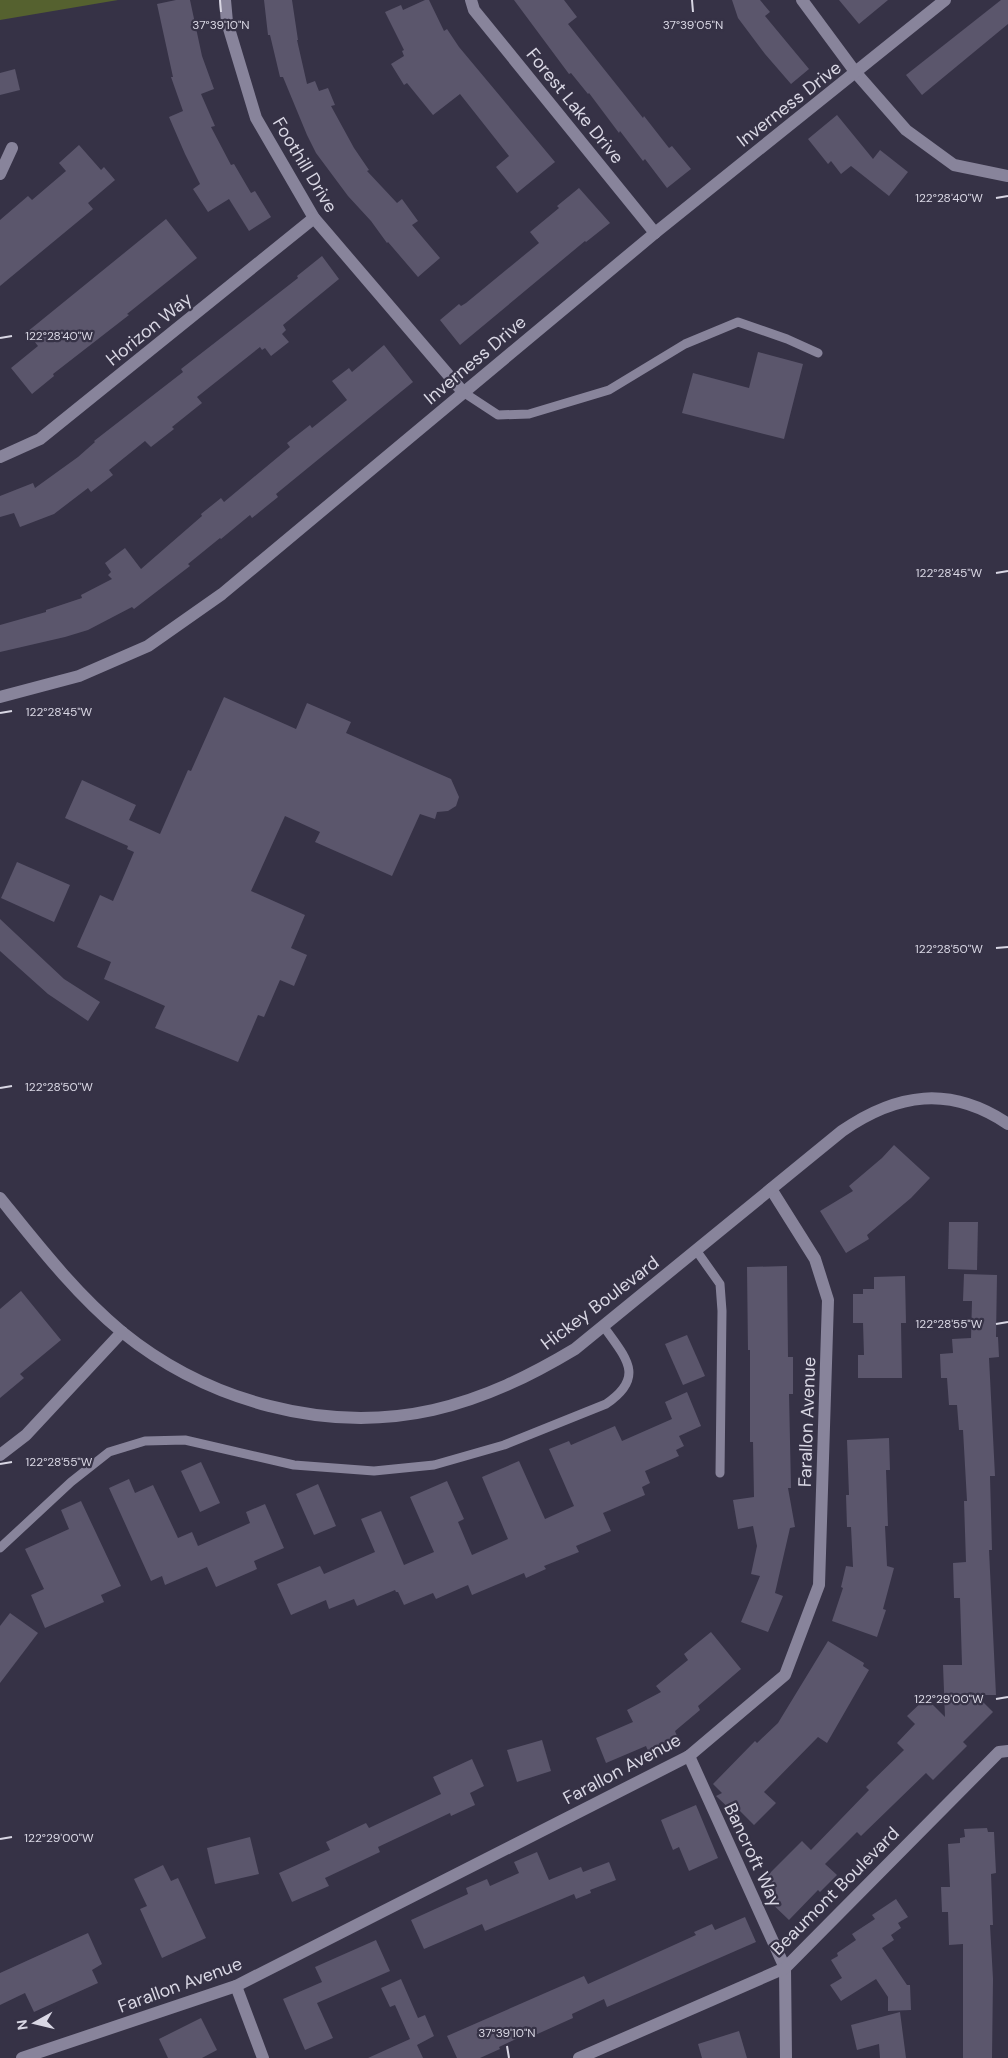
<svg xmlns="http://www.w3.org/2000/svg" width="1008" height="2058" font-family="'DM Sans',sans-serif">
  <style>
    .green { fill: #55612f }
    .building { fill: #5b566c }
    .lines { fill: none; stroke-linecap: round; stroke-linejoin: round }
    .lane { stroke: #88849b; stroke-width: 9 }
    .street { stroke: #88849b; stroke-width: 12 }
    .secondary { stroke: #88849b; stroke-width: 12 }
    .ticks { fill: none; stroke: #d9d7e4; stroke-width: 2 }
    .labels { text-anchor: middle; dominant-baseline: central; stroke-width: 4.5; stroke-linejoin: round; paint-order: stroke }
    .street-label { font-size: 18px; fill: #d9d7e4; stroke: #363246 }
    .ticks-label { font-size: 12px; text-anchor: middle; fill: #d9d7e4; stroke: #363246; stroke-width: 4.5; stroke-linejoin: round; paint-order: stroke }
  </style>
  <rect width="100%" height="100%" fill="#363246"/>
  <path class="green" d="M 0,0 L 118,0 L 0,20 Z"/>
  <g class="building">
    <path d="M 176,0 L 190,0 L 202,56 L 214,89 L 201,94 L 215,126 L 211,127 L 231,165 L 234,164 L 251,193 L 255,191 L 271,217 L 249,231 L 229,199 L 208,212 L 193,189 L 200,184 L 185,154 L 169,117 L 183,111 L 171,77 L 173,77 L 157,4 Z"/>
    <path d="M 264,0 L 292,0 L 298,40 L 297,40 L 307,84 L 315,81 L 319,91 L 328,88 L 335,105 L 331,106 L 354,148 L 369,170 L 367,171 L 397,203 L 402,199 L 418,221 L 412,225 L 440,258 L 418,277 L 388,242 L 387,243 L 371,221 L 348,196 L 316,153 L 307,135 L 283,77 L 280,77 L 270,35 L 268,35 Z"/>
    <path d="M 425,0 L 429,0 L 444,31 L 447,29 L 459,47 L 555,162 L 517,193 L 496,167 L 509,156 L 460,94 L 433,115 L 407,83 L 404,85 L 391,64 L 404,56 L 402,51 L 404,50 L 385,12 L 401,5 L 403,10 Z"/>
    <path d="M 514,0 L 564,0 L 577,17 L 568,24 L 643,118 L 644,116 L 669,148 L 672,146 L 691,169 L 667,188 L 645,159 L 643,161 L 620,131 L 619,133 L 589,93 L 588,94 L 571,73 L 569,74 Z"/>
    <path d="M 732,0 L 760,0 L 770,12 L 765,16 L 809,69 L 791,84 L 765,54 L 738,18 Z"/>
    <path d="M 839,0 L 888,0 L 859,24 Z"/>
    <path d="M 1001,0 L 1008,0 L 1008,24 L 922,95 L 906,75 Z"/>
    <path d="M 15,69 L 20,90 L 0,95 L 0,73 Z"/>
    <path d="M 837,115 L 873,159 L 880,150 L 908,172 L 889,196 L 851,166 L 841,174 L 831,161 L 828,164 L 808,139 Z"/>
    <path d="M 79,145 L 101,170 L 104,167 L 115,180 L 88,203 L 93,209 L 0,286 L 0,220 L 28,196 L 32,200 L 66,171 L 59,163 Z"/>
    <path d="M 579,188 L 610,223 L 586,242 L 585,241 L 460,345 L 440,320 L 459,304 L 461,306 L 466,303 L 539,243 L 530,232 L 559,208 L 557,206 Z"/>
    <path d="M 166,219 L 197,258 L 127,314 L 129,315 L 53,374 L 54,376 L 32,394 L 11,368 L 38,346 L 27,332 Z"/>
    <path d="M 322,256 L 339,279 L 283,325 L 286,330 L 282,334 L 289,342 L 271,356 L 265,348 L 262,350 L 260,347 L 197,397 L 202,403 L 172,427 L 174,429 L 151,447 L 145,441 L 109,470 L 113,475 L 91,492 L 88,488 L 54,514 L 20,527 L 14,513 L 0,517 L 0,496 L 33,483 L 35,488 L 78,457 L 95,442 L 94,441 L 183,372 L 181,369 L 298,278 L 297,276 Z"/>
    <path d="M 384,345 L 413,382 L 276,494 L 278,497 L 252,518 L 250,515 L 221,539 L 220,538 L 188,564 L 190,566 L 134,609 L 132,607 L 88,630 L 65,637 L 0,652 L 0,625 L 46,612 L 46,610 L 82,598 L 81,595 L 112,579 L 108,575 L 111,572 L 105,563 L 125,548 L 141,569 L 202,516 L 201,514 L 221,498 L 224,502 L 290,447 L 287,443 L 310,425 L 312,428 L 347,400 L 332,381 L 349,368 L 352,372 Z"/>
    <path d="M 758,352 L 803,364 L 784,439 L 682,413 L 693,373 L 749,388 Z"/>
    <path d="M 224,697 L 296,729 L 307,703 L 351,722 L 346,733 L 451,779 L 459,797 L 456,806 L 448,811 L 437,812 L 435,819 L 420,814 L 392,876 L 315,842 L 320,832 L 285,816 L 251,891 L 305,915 L 291,948 L 307,955 L 294,986 L 280,980 L 264,1017 L 258,1015 L 238,1062 L 155,1028 L 165,1006 L 104,979 L 111,962 L 77,947 L 100,895 L 113,901 L 134,852 L 127,849 L 128,846 L 65,818 L 82,780 L 136,805 L 129,820 L 160,834 L 188,770 L 191,771 Z"/>
    <path d="M 17,862 L 70,885 L 54,922 L 1,898 Z"/>
    <path d="M 0,919 L 64,979 L 100,1002 L 88,1021 L 48,994 L 0,951 Z"/>
    <path d="M 894,1145 L 930,1178 L 911,1198 L 867,1235 L 869,1239 L 846,1253 L 820,1211 L 853,1191 L 849,1186 L 882,1158 Z"/>
    <path d="M 949,1222 L 978,1222 L 977,1270 L 948,1269 Z"/>
    <path d="M 787,1266 L 788,1357 L 793,1357 L 793,1394 L 789,1394 L 791,1488 L 788,1488 L 795,1527 L 790,1528 L 775,1593 L 783,1596 L 768,1632 L 741,1622 L 760,1576 L 751,1574 L 757,1546 L 753,1526 L 738,1529 L 733,1500 L 754,1497 L 753,1442 L 750,1442 L 750,1350 L 748,1350 L 747,1267 Z"/>
    <path d="M 964,1274 L 997,1275 L 996,1337 L 998,1337 L 999,1357 L 989,1358 L 995,1476 L 990,1476 L 992,1550 L 989,1550 L 996,1695 L 976,1695 L 993,1712 L 963,1742 L 967,1746 L 933,1780 L 926,1773 L 861,1836 L 857,1832 L 825,1864 L 837,1875 L 820,1892 L 818,1890 L 789,1920 L 766,1898 L 776,1889 L 765,1878 L 802,1841 L 811,1850 L 869,1790 L 866,1787 L 904,1750 L 897,1743 L 915,1724 L 907,1716 L 926,1698 L 945,1717 L 943,1665 L 962,1665 L 960,1598 L 954,1598 L 953,1563 L 966,1562 L 964,1501 L 967,1501 L 963,1430 L 959,1430 L 957,1405 L 949,1405 L 947,1378 L 941,1378 L 940,1354 L 953,1353 L 952,1339 L 971,1338 L 972,1301 L 963,1301 Z"/>
    <path d="M 905,1276 L 906,1323 L 901,1323 L 902,1378 L 858,1378 L 858,1355 L 864,1355 L 863,1323 L 853,1323 L 853,1294 L 863,1294 L 863,1289 L 874,1289 L 874,1277 Z"/>
    <path d="M 21,1291 L 61,1340 L 20,1374 L 24,1378 L 0,1398 L 0,1309 Z"/>
    <path d="M 687,1335 L 705,1376 L 683,1385 L 665,1344 Z"/>
    <path d="M 687,1392 L 701,1426 L 679,1436 L 684,1446 L 676,1450 L 679,1456 L 645,1471 L 650,1483 L 642,1487 L 645,1495 L 603,1513 L 611,1531 L 576,1546 L 579,1552 L 544,1566 L 546,1569 L 526,1578 L 524,1573 L 472,1595 L 468,1585 L 436,1599 L 433,1593 L 404,1605 L 398,1592 L 396,1592 L 395,1590 L 357,1606 L 354,1599 L 329,1609 L 326,1600 L 291,1615 L 277,1584 L 320,1566 L 324,1574 L 375,1552 L 361,1519 L 381,1511 L 404,1565 L 434,1552 L 410,1497 L 447,1481 L 464,1519 L 458,1522 L 472,1555 L 508,1539 L 482,1477 L 519,1461 L 545,1519 L 574,1506 L 549,1449 L 569,1441 L 571,1445 L 615,1426 L 622,1441 L 672,1419 L 665,1402 Z"/>
    <path d="M 889,1438 L 890,1470 L 886,1470 L 888,1526 L 885,1526 L 887,1566 L 894,1568 L 883,1609 L 886,1610 L 877,1637 L 832,1621 L 843,1588 L 841,1587 L 846,1566 L 853,1567 L 851,1527 L 847,1527 L 846,1495 L 849,1495 L 847,1440 Z"/>
    <path d="M 201,1462 L 220,1503 L 200,1512 L 181,1471 Z"/>
    <path d="M 129,1479 L 135,1493 L 153,1485 L 178,1538 L 192,1532 L 198,1546 L 250,1523 L 246,1512 L 265,1504 L 284,1548 L 254,1561 L 257,1569 L 216,1587 L 207,1567 L 165,1585 L 162,1576 L 151,1581 L 109,1488 Z"/>
    <path d="M 318,1484 L 336,1526 L 314,1535 L 296,1494 Z"/>
    <path d="M 81,1501 L 121,1586 L 101,1595 L 104,1602 L 45,1628 L 31,1595 L 44,1589 L 25,1549 L 69,1529 L 61,1510 Z"/>
    <path d="M 10,1613 L 38,1633 L 0,1683 L 0,1626 Z"/>
    <path d="M 711,1632 L 741,1669 L 698,1706 L 700,1710 L 675,1731 L 677,1736 L 648,1751 L 646,1746 L 606,1763 L 596,1738 L 633,1722 L 627,1710 L 661,1692 L 656,1686 L 688,1660 L 684,1654 Z"/>
    <path d="M 828,1641 L 864,1663 L 863,1666 L 869,1670 L 827,1743 L 818,1737 L 764,1792 L 776,1803 L 754,1825 L 739,1810 L 735,1814 L 716,1796 L 722,1793 L 713,1784 L 755,1741 L 757,1743 L 778,1723 Z"/>
    <path d="M 542,1740 L 551,1771 L 517,1782 L 507,1750 Z"/>
    <path d="M 472,1759 L 484,1786 L 470,1793 L 475,1805 L 451,1816 L 450,1813 L 378,1847 L 380,1852 L 325,1878 L 329,1886 L 292,1902 L 279,1873 L 330,1850 L 326,1842 L 366,1823 L 369,1828 L 441,1794 L 433,1777 Z"/>
    <path d="M 696,1805 L 718,1858 L 689,1871 L 679,1847 L 673,1850 L 661,1820 Z"/>
    <path d="M 987,1828 L 988,1832 L 994,1832 L 996,1873 L 991,1874 L 993,1925 L 990,1925 L 993,1979 L 992,2058 L 963,2058 L 963,1944 L 949,1945 L 948,1912 L 942,1912 L 941,1887 L 950,1887 L 948,1844 L 960,1843 L 960,1838 L 965,1837 L 964,1829 Z"/>
    <path d="M 250,1837 L 259,1874 L 215,1884 L 207,1848 Z"/>
    <path d="M 537,1852 L 549,1880 L 581,1867 L 583,1872 L 609,1862 L 616,1880 L 590,1890 L 591,1893 L 576,1899 L 574,1894 L 485,1931 L 482,1924 L 424,1949 L 411,1920 L 468,1894 L 466,1888 L 487,1879 L 490,1886 L 519,1873 L 514,1862 Z"/>
    <path d="M 163,1865 L 171,1881 L 178,1878 L 206,1938 L 162,1958 L 140,1909 L 147,1906 L 134,1879 Z"/>
    <path d="M 896,1899 L 908,1917 L 898,1923 L 901,1928 L 891,1935 L 894,1940 L 882,1948 L 907,1985 L 910,1985 L 911,2010 L 888,2011 L 888,1997 L 876,1979 L 841,2001 L 830,1985 L 842,1978 L 831,1960 L 838,1956 L 837,1953 L 856,1940 L 852,1934 L 875,1919 L 872,1915 Z"/>
    <path d="M 745,1917 L 756,1942 L 607,2007 L 604,1999 L 572,2014 L 573,2018 L 533,2036 L 531,2032 L 499,2047 L 500,2049 L 480,2058 L 457,2058 L 447,2036 L 584,1976 L 588,1984 L 696,1935 L 694,1932 L 712,1924 L 715,1930 Z"/>
    <path d="M 88,1933 L 102,1964 L 92,1970 L 98,1983 L 34,2012 L 25,1993 L 0,2005 L 0,1973 Z"/>
    <path d="M 376,1940 L 390,1971 L 317,2003 L 333,2038 L 305,2050 L 283,1999 L 322,1982 L 315,1967 Z"/>
    <path d="M 401,1979 L 418,2018 L 425,2015 L 434,2036 L 417,2045 L 423,2058 L 368,2058 L 410,2039 L 395,2005 L 390,2007 L 381,1988 Z"/>
    <path d="M 900,2012 L 906,2058 L 880,2058 L 879,2044 L 857,2050 L 851,2025 Z"/>
    <path d="M 201,2018 L 217,2050 L 202,2058 L 168,2058 L 159,2039 Z"/>
    <path d="M 739,2031 L 747,2058 L 702,2058 L 698,2044 Z"/>
  </g>
  <g class="lines">
    <g class="lane">
      <path d="M 463,392 L 498,415 L 529,414 L 609,390 L 685,344 L 738,322 L 787,339 L 818,353"/>
      <path d="M 696,1250 L 720,1284 L 722,1311 L 720,1473"/>
      <path d="M 0,1548 L 71,1482 L 109,1452 L 145,1441 L 185,1440 L 294,1465 L 374,1471 L 434,1465 L 504,1445 L 606,1404 C 646,1377 626,1358 604,1327"/>
    </g>
    <g class="street">
      <path d="M 225,0 L 227,22 L 256,118 L 314,218 L 463,392"/>
      <path d="M 471,0 L 474,10 L 655,233"/>
      <path d="M 802,0 L 856,73 L 906,130 L 954,165 L 1008,176"/>
      <path d="M 0,174 L 12,148"/>
      <path d="M 0,457 L 40,439 L 314,218"/>
      <path d="M 0,1455 L 26,1435 L 122,1332"/>
      <path d="M 689,1756 L 785,1968 L 786,2058"/>
      <path d="M 236,1986 L 263,2058"/>
      <path d="M 22,2058 L 236,1986 L 689,1756 L 785,1675 L 819,1585 L 828,1300 L 815,1259 L 771,1189"/>
      <path d="M 579,2058 L 785,1968 L 999,1752 L 1008,1751"/>
    </g>
    <g class="secondary">
      <path d="M 0,697 L 79,676 L 148,646 L 222,594 L 655,233 L 945,0"/>
      <path d="M 0,1198 C 38,1245 75,1293 122,1332 C 207,1401 325,1434 433,1410 C 485,1398 530,1376 575,1349 L 842,1131 C 897,1093 950,1085 1008,1124"/>
    </g>
  </g>
  <path class="ticks" d="M 220,0 L 221,12M 692,0 L 693,12M 996,198 L 1008,196M 0,338 L 12,336M 996,573 L 1008,571M 0,713 L 12,711M 996,948 L 1008,947M 0,1088 L 12,1086M 996,1324 L 1008,1322M 0,1464 L 12,1462M 996,1699 L 1008,1697M 0,1839 L 12,1837M 507,2046 L 509,2058"/>
  <g class="labels">
    <g class="street-label">
      <text transform="translate(789 104) rotate(-38)">Inverness Drive</text>
      <text transform="translate(575 106) rotate(51)">Forest Lake Drive</text>
      <text transform="translate(305 165) rotate(59)">Foothill Drive</text>
      <text transform="translate(149 329) rotate(-39)">Horizon Way</text>
      <text transform="translate(475 360) rotate(-40)">Inverness Drive</text>
      <text transform="translate(600 1303) rotate(-37)">Hickey Boulevard</text>
      <text transform="translate(807 1422) rotate(-88)">Farallon Avenue</text>
      <text transform="translate(622 1769) rotate(-28)">Farallon Avenue</text>
      <text transform="translate(753 1855) rotate(65)">Bancroft Way</text>
      <text transform="translate(835 1891) rotate(-45)">Beaumont Boulevard</text>
      <text transform="translate(180 1985) rotate(-20)">Farallon Avenue</text>
    </g>
  </g>
  <g class="ticks-label">
    <text x="221" y="29">37°39'10"N</text>
    <text x="693" y="29">37°39'05"N</text>
    <text x="949" y="202">122°28'40"W</text>
    <text x="59" y="340">122°28'40"W</text>
    <text x="949" y="577">122°28'45"W</text>
    <text x="59" y="716">122°28'45"W</text>
    <text x="949" y="953">122°28'50"W</text>
    <text x="59" y="1091">122°28'50"W</text>
    <text x="949" y="1328">122°28'55"W</text>
    <text x="59" y="1466">122°28'55"W</text>
    <text x="949" y="1703">122°29'00"W</text>
    <text x="59" y="1842">122°29'00"W</text>
    <text x="507" y="2037">37°39'10"N</text>
  </g>
  <g transform="translate(35 2023) rotate(262)" stroke="#363246" stroke-width="4" paint-order="stroke">
  <path d="M0-4L9 19L0 12L-9 19Z" fill="#d9d7e4"/>
  <text y="-8" font-size="14" font-weight="bold" text-anchor="middle" fill="#d9d7e4">N</text>
  </g>
</svg>
